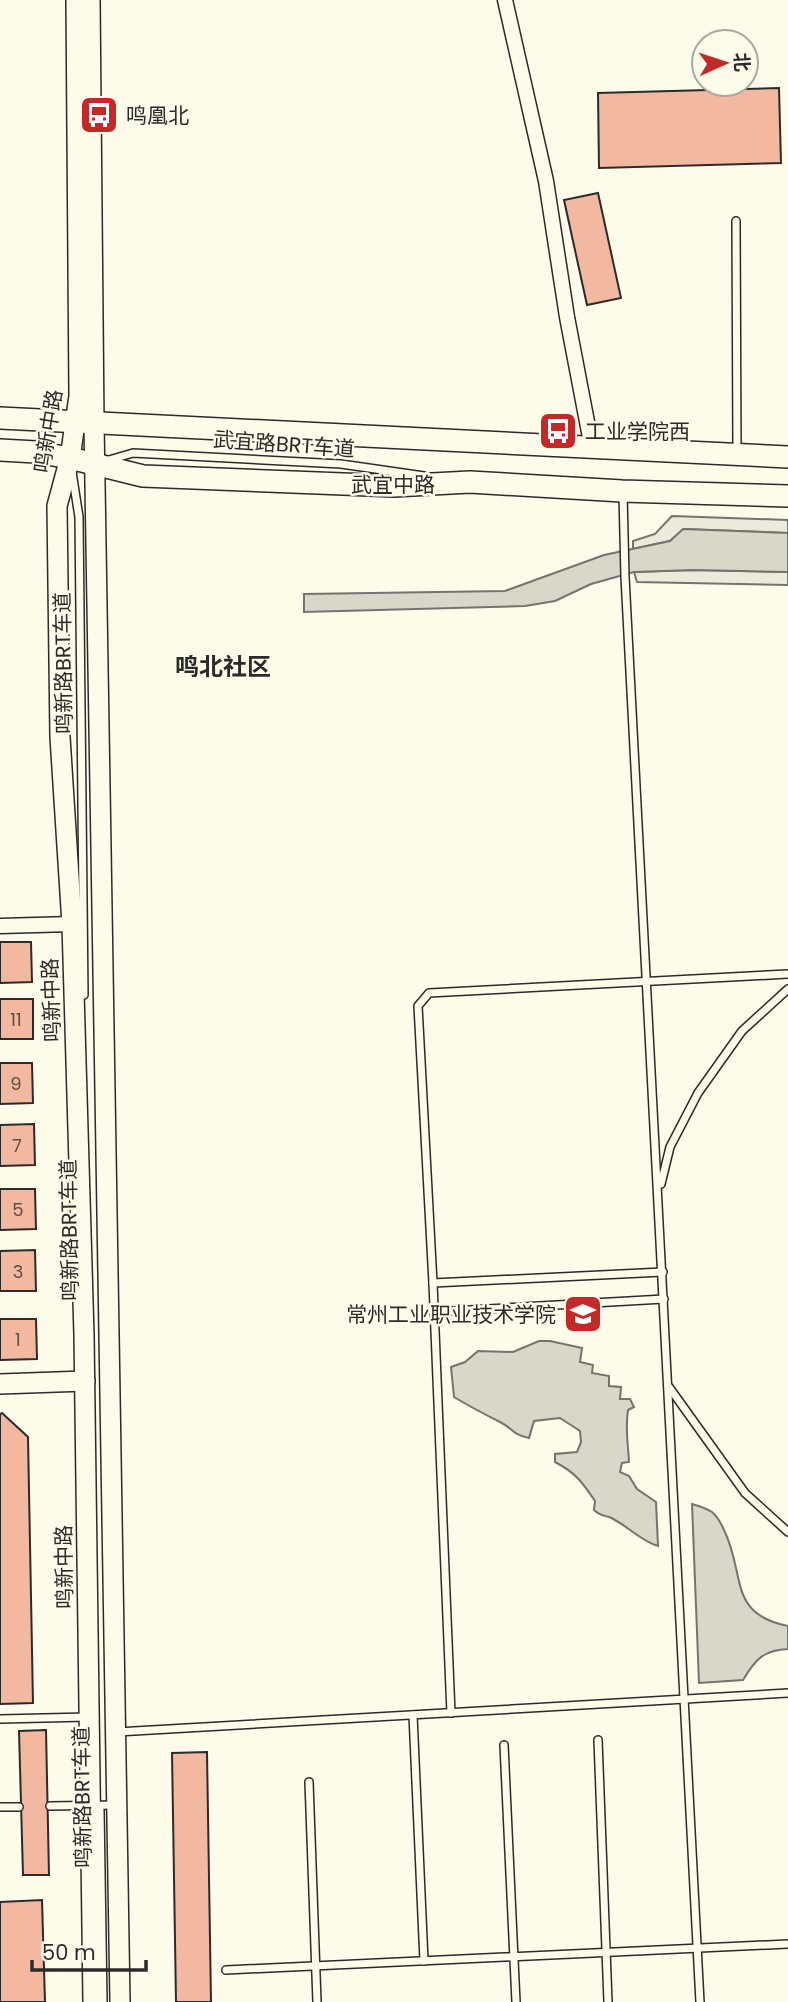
<svg xmlns="http://www.w3.org/2000/svg" width="788" height="2002" font-family="Poppins,'Noto Sans SC',sans-serif">
  <style>
    .green { fill: #ecebdb; stroke: #74746e; stroke-width: 2 }
    .water { fill: #d8d7c9; stroke: #74746e; stroke-width: 2 }
    .building { fill: #f2b8a0; stroke: #2b2b2b; stroke-width: 2 }
    .lines { fill: none; stroke-linecap: round; stroke-linejoin: round }
    .lane-casing { stroke: #2b2b2b; stroke-width: 10 }
    .street-casing { stroke: #2b2b2b; stroke-width: 17 }
    .secondary-casing { stroke: #2b2b2b; stroke-width: 22 }
    .primary-casing { stroke: #2b2b2b; stroke-width: 24 }
    .lane { stroke: #fdfbea; stroke-width: 7 }
    .street { stroke: #fdfbea; stroke-width: 14 }
    .secondary { stroke: #fdfbea; stroke-width: 19 }
    .primary { stroke: #fdfbea; stroke-width: 21 }
    .labels { text-anchor: middle; dominant-baseline: central; stroke-width: 5; stroke-linejoin: round; paint-order: stroke }
    .number-label { font-size: 18px; fill: #5d4e48 }
    .poi-label { font-size: 21px; fill: #2b2b2b; stroke: #fdfbea; text-anchor: start }
    .street-label { font-size: 21px; fill: #2b2b2b; stroke: #fdfbea }
    .quarter-label { font-size: 24px; font-weight: bold; fill: #2b2b2b; stroke: #fdfbea }
  </style>
  <rect width="100%" height="100%" fill="#fdfbea"/>
  <g class="green">
    <path d="M 672,516 L 788,520 L 788,533 L 684,529 L 670,541 L 633,549 L 633,541 L 655,534 Z"/>
    <path d="M 693,570 L 788,572 L 788,585 L 637,582 L 634,572 Z"/>
  </g>
  <g class="water">
    <path d="M 683,529 L 788,533 L 788,572 L 693,570 L 634,572 L 591,584 L 555,601 L 525,606 L 304,612 L 304,594 L 505,591 L 604,555 L 670,541 Z"/>
    <path d="M 539,1341 L 550,1341 L 582,1348 L 580,1362 L 593,1365 L 592,1373 L 609,1376 L 609,1386 L 621,1387 L 620,1399 L 630,1399 L 634,1407 L 628,1410 C 625,1429 628,1443 629,1462 L 622,1463 L 620,1472 L 629,1476 L 637,1489 L 656,1502 L 658,1546 C 640,1541 626,1524 609,1517 C 602,1515 599,1515 594,1510 L 595,1501 C 582,1482 576,1473 555,1462 L 555,1454 L 577,1452 L 581,1442 L 580,1431 L 560,1418 L 534,1421 L 529,1438 C 511,1434 514,1429 500,1422 C 484,1414 469,1406 454,1397 L 451,1367 L 465,1362 L 478,1351 L 513,1352 Z"/>
    <path d="M 692,1504 C 699,1506 706,1508 712,1512 C 718,1517 721,1523 724,1530 C 746,1574 727,1614 788,1626 L 788,1649 C 763,1650 755,1660 743,1680 L 699,1683 Z"/>
  </g>
  <g class="building">
    <path d="M 779,88 L 781,163 L 599,168 L 598,93 Z"/>
    <path d="M 598,193 L 621,298 L 587,305 L 564,200 Z"/>
    <path d="M 0,942 L 31,942 L 32,982 L 0,983 Z"/>
    <rect x="0" y="999" width="33" height="40"/>
    <path d="M 0,1063 L 32,1063 L 33,1103 L 0,1104 Z"/>
    <path d="M 34,1124 L 35,1165 L 0,1166 L 0,1125 Z"/>
    <path d="M 0,1189 L 35,1189 L 36,1229 L 0,1230 Z"/>
    <path d="M 35,1250 L 36,1291 L 0,1291 L 0,1251 Z"/>
    <path d="M 0,1319 L 36,1319 L 37,1359 L 0,1360 Z"/>
    <path d="M 2,1413 L 28,1437 L 33,1703 L 0,1704 L 0,1414 Z"/>
    <path d="M 46,1730 L 49,1875 L 23,1875 L 19,1731 Z"/>
    <path d="M 207,1752 L 211,2002 L 176,2002 L 172,1753 Z"/>
    <path d="M 42,1900 L 45,2002 L 0,2002 L 0,1902 Z"/>
  </g>
  <g class="lines">
    <defs>
      <g id="lane">
        <path d="M 736,221 L 737,451"/>
        <path d="M 109,460 L 133,453 L 341,464 L 424,476"/>
        <path d="M 72,472 L 79,517 L 84,995"/>
        <path d="M 623,493 L 625,577 L 700,2002"/>
        <path d="M 661,1184 L 670,1147 L 698,1093 L 742,1031 L 788,989"/>
        <path d="M 433,1283 L 663,1272"/>
        <path d="M 434,1312 L 664,1299"/>
        <path d="M 669,1387 L 745,1493 L 788,1532"/>
        <path d="M 451,1713 L 433,1283 L 418,1006 L 429,993 L 788,974"/>
        <path d="M 413,1715 L 424,1961"/>
        <path d="M 0,1719 L 88,1717"/>
        <path d="M 117,1732 L 788,1693"/>
        <path d="M 598,1740 L 608,2002"/>
        <path d="M 504,1745 L 516,2002"/>
        <path d="M 309,1782 L 317,2002"/>
        <path d="M 50,1806 L 117,1805"/>
        <path d="M 1,1807 L 19,1807"/>
        <path d="M 100,1809 L 103,2002"/>
        <path d="M 226,1970 L 788,1944"/>
      </g>
      <g id="street">
        <path d="M 505,0 L 546,181 L 567,317 L 592,448"/>
        <path d="M 0,926 L 72,924"/>
      </g>
      <g id="secondary">
        <path d="M 76,0 L 79,396 L 70,458 L 57,506 L 60,737 L 72,924 L 84,1335 L 93,2002"/>
        <path d="M 90,0 L 94,423 L 120,2002"/>
        <path d="M 0,1384 L 85,1381"/>
      </g>
      <g id="primary">
        <path d="M 0,418 L 788,457"/>
        <path d="M 0,450 L 36,452 L 70,458 L 143,476 L 394,486 L 470,482 L 622,491 L 788,496"/>
      </g>
    </defs>
    <use href="#lane" class="lane-casing"/>
    <use href="#street" class="street-casing"/>
    <use href="#secondary" class="secondary-casing"/>
    <use href="#primary" class="primary-casing"/>
    <use href="#lane" class="lane"/>
    <use href="#street" class="street"/>
    <use href="#secondary" class="secondary"/>
    <use href="#primary" class="primary"/>
  </g>
  <defs>
    <symbol id="bus-square" viewBox="-11 -11 22 22"><rect x="-9" y="-9" width="18" height="18" rx="4" fill="#c62828" stroke="#fdfbea"/><path d="M-5-6H5V4H4V6H2V4H-2V6H-4V4H-5ZM-3.5-4V0h7V-4ZM-3.5 1.2v1.5H-2V1.2ZM2 1.2v1.5H3.5V1.2Z" fill="#fff"/></symbol>
    <symbol id="university-square" viewBox="-11 -11 22 22"><rect x="-9" y="-9" width="18" height="18" rx="4" fill="#c62828" stroke="#fdfbea"/><path d="M0-5L7-2L0 1L-7-2ZM-4 1L0 2.5L4 1V4Q0 6-4 4Z" fill="#fff"/></symbol>
  </defs>
  <g fill-rule="evenodd">
    <use href="#bus-square" x="77" y="93" width="44" height="44"/>
    <use href="#bus-square" x="536" y="409" width="44" height="44"/>
    <use href="#university-square" x="561" y="1292" width="44" height="44"/>
  </g>
  <g class="labels">
    <g class="number-label">
      <text x="16" y="1019">11</text>
      <text x="16" y="1083">9</text>
      <text x="17" y="1145">7</text>
      <text x="18" y="1209">5</text>
      <text x="18" y="1271">3</text>
      <text x="18" y="1339">1</text>
    </g>
    <g class="poi-label">
      <text x="126" y="115">鸣凰北</text>
      <text x="585" y="431">工业学院西</text>
      <text x="556" y="1314" text-anchor="end">常州工业职业技术学院</text>
    </g>
    <g class="street-label">
      <text transform="translate(48 431) rotate(-81)">鸣新中路</text>
      <text transform="translate(284 444) rotate(4)">武宜路BRT车道</text>
      <text x="393" y="484">武宜中路</text>
      <text transform="translate(63 663) rotate(-91)">鸣新路BRT车道</text>
      <text transform="translate(51 1000) rotate(-92)">鸣新中路</text>
      <text transform="translate(69 1230) rotate(-91)">鸣新路BRT车道</text>
      <text transform="translate(64 1567) rotate(-91)">鸣新中路</text>
      <text transform="translate(82 1797) rotate(-91)">鸣新路BRT车道</text>
    </g>
    <g class="quarter-label">
      <text x="223" y="666">鸣北社区</text>
    </g>
  </g>
  <g transform="translate(725 63) rotate(87)"><circle r="33" fill="#fdfbea" stroke="#a9a89e" stroke-width="2"/>
  <path d="M0-5L12 26L0 18L-12 26Z" fill="#c62828"/>
  <text y="-10" font-size="19" font-weight="bold" text-anchor="middle" fill="#2b2b2b">北</text>
  </g>
  <path d="M32 1960v10h114v-10" fill="none" stroke="#2b2b2b" stroke-width="3.5"/>
  <text x="42" y="1960" font-size="21" fill="#2b2b2b" stroke="#fdfbea" stroke-width="5" paint-order="stroke">50 m</text>
</svg>
